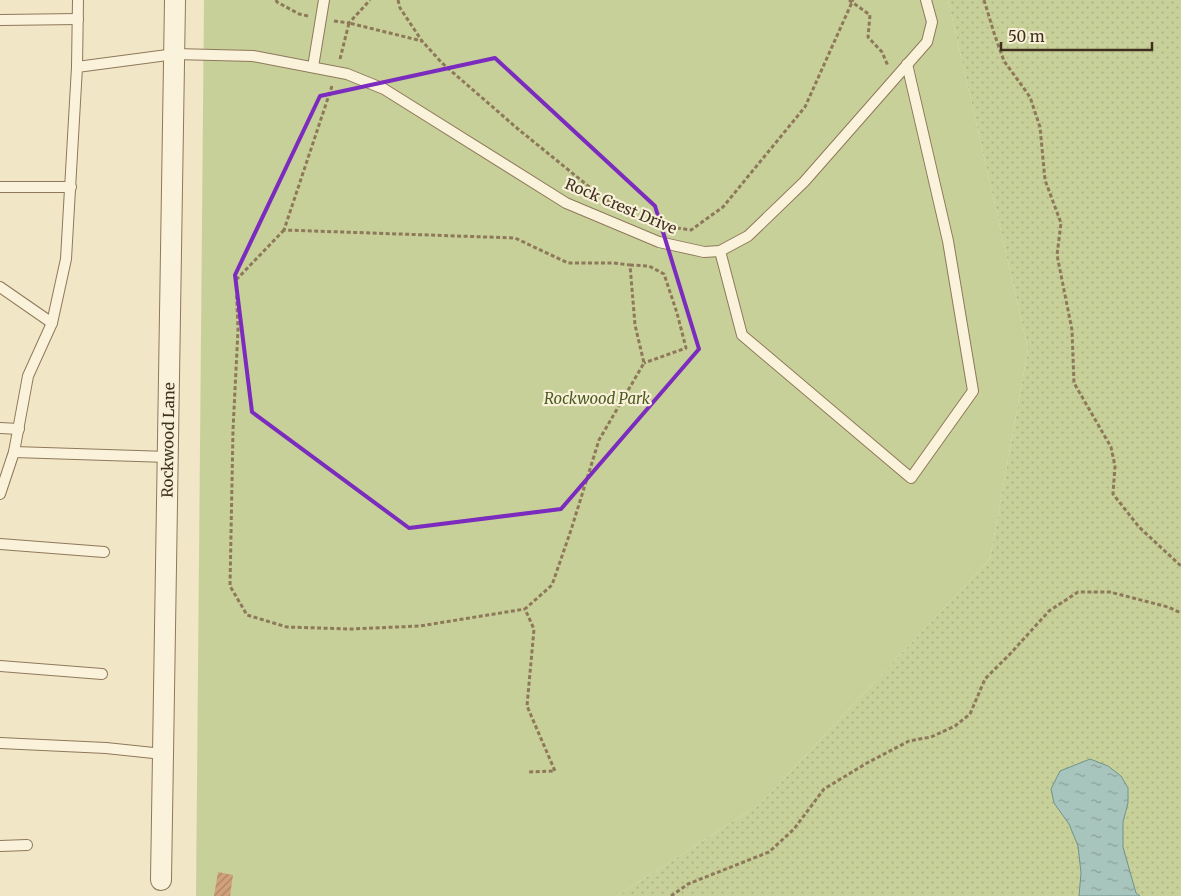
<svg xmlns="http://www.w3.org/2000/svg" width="1181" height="896" font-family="Merriweather,serif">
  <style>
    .grass { fill: url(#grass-dots) }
    .park { fill: #c8d099 }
    .water { fill: url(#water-ripples); stroke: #6e948c }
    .building { fill: url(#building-hatch) }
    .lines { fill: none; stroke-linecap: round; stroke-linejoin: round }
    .lane-casing { stroke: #8e785a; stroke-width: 12 }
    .street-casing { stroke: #8e785a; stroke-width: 22 }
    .path { stroke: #8e785a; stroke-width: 3; stroke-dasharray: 4 2.5; stroke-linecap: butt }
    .lane { stroke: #fbf2db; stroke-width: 10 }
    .street { stroke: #fbf2db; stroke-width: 20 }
    .marked { fill: none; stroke: #7b2cbf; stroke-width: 4; stroke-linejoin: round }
    .labels { text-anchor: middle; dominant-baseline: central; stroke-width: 4.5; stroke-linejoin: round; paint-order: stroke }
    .street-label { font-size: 15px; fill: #3e2f1f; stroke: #f8f0d7 }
    .park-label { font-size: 15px; font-style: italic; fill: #4b5b24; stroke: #f8f0d7 }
  </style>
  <defs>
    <pattern id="grass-dots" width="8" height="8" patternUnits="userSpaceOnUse" patternTransform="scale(1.25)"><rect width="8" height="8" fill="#c8d099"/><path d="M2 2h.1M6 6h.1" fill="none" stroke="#adb383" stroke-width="1.8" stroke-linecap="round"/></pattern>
    <pattern id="water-ripples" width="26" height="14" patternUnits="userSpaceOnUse" patternTransform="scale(1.25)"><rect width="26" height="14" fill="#a8c5bd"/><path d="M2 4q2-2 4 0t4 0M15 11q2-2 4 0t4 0" fill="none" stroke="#8aa099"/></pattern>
    <pattern id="building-hatch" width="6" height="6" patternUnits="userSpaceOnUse" patternTransform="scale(1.25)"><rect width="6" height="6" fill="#d1a27a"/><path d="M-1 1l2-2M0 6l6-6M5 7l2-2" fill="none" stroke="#ab8463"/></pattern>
  </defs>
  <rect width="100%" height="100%" fill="#f1e6c6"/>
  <path class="grass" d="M 948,0 L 1181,0 L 1181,896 L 617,896 L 760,804 L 990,559 L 1028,349 Z"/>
  <path class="park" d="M 204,0 L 948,0 L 1028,349 L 990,559 L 760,804 L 617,896 L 196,896 Z"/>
  <path class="water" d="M 1090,759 L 1108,766 L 1121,776 L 1128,788 L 1128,803 L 1123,822 L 1123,847 L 1136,893 L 1140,896 L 1079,896 L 1081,873 L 1078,846 L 1069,824 L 1054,803 L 1051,789 L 1060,771 Z"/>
  <path class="building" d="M 218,872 L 233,875 L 230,896 L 214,896 Z"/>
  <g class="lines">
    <defs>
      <g id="lane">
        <path d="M 0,20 L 78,19"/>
        <path d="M 77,67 L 78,0"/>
        <path d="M 313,67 L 324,0"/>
        <path d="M 0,187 L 71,187"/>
        <path d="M 720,251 L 742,335 L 911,478 L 973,391 L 948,241 L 907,64"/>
        <path d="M 0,287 L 52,323"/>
        <path d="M 0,428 L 19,429"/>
        <path d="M 168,457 L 14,452 L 28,376 L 52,323 L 66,259 L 77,67 L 175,54 L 253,56 L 347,74 L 384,89 L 566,203 L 659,242 L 704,252 L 720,251 L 748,236 L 804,182 L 927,42 L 932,22 L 926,0"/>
        <path d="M 0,494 L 14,452"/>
        <path d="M 0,544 L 104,552"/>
        <path d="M 0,666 L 102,674"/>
        <path d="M 0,743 L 106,748 L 163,754"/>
        <path d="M 0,846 L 27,845"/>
      </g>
      <path id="street" d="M 161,880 L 175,0"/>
    </defs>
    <use href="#lane" class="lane-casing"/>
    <use href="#street" class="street-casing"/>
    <g class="path">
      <path d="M 276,0 L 277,2 L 299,14 L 308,16"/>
      <path d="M 398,0 L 400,8 L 422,41 L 442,63 L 518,129 L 603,198 L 620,207"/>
      <path d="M 849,0 L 870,15 L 868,37 L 882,52 L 888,66"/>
      <path d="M 984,0 L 995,36 L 1004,61 L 1030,97 L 1040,127 L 1045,180 L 1061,223 L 1057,255 L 1072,330 L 1074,383 L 1111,447 L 1115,466 L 1113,494 L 1139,527 L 1181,566"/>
      <path d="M 334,21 L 349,23 L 370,0"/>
      <path d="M 340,59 L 349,23 L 422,41"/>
      <path d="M 332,86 L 284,230 L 515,238 L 568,263 L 613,263 L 630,265 L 635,325 L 644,363 L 599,440 L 571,530 L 552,585 L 525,609 L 534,629 L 527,706 L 555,771 L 529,772"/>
      <path d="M 664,226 L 691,230 L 723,207 L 805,107 L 853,0"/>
      <path d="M 284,230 L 236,280 L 238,330 L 233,430 L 230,586 L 247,615 L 287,627 L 351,629 L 420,626 L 525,609"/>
      <path d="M 630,265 L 649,266 L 664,274 L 677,313 L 686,348 L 644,363"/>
      <path d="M 671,896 L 688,884 L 769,852 L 794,829 L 824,789 L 867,763 L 909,741 L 931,737 L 955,726 L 970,714 L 985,679 L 1010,654 L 1049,611 L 1078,592 L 1110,592 L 1168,607 L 1181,613"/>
    </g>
    <use href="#lane" class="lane"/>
    <use href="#street" class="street"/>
  </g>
  <path class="marked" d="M 495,58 L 655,206 L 699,349 L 561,509 L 409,528 L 252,412 L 235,275 L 320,96 Z"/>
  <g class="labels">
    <g class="street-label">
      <text transform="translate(621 206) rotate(23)">Rock Crest Drive</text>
      <text transform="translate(168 440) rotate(-89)">Rockwood Lane</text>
    </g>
    <g class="park-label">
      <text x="597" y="398">Rockwood Park</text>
    </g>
  </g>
  <path d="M1001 42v8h151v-8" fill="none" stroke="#3e2f1f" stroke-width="2.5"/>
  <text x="1008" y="42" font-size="15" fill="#3e2f1f" stroke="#f8f0d7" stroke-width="4" paint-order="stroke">50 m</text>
</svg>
